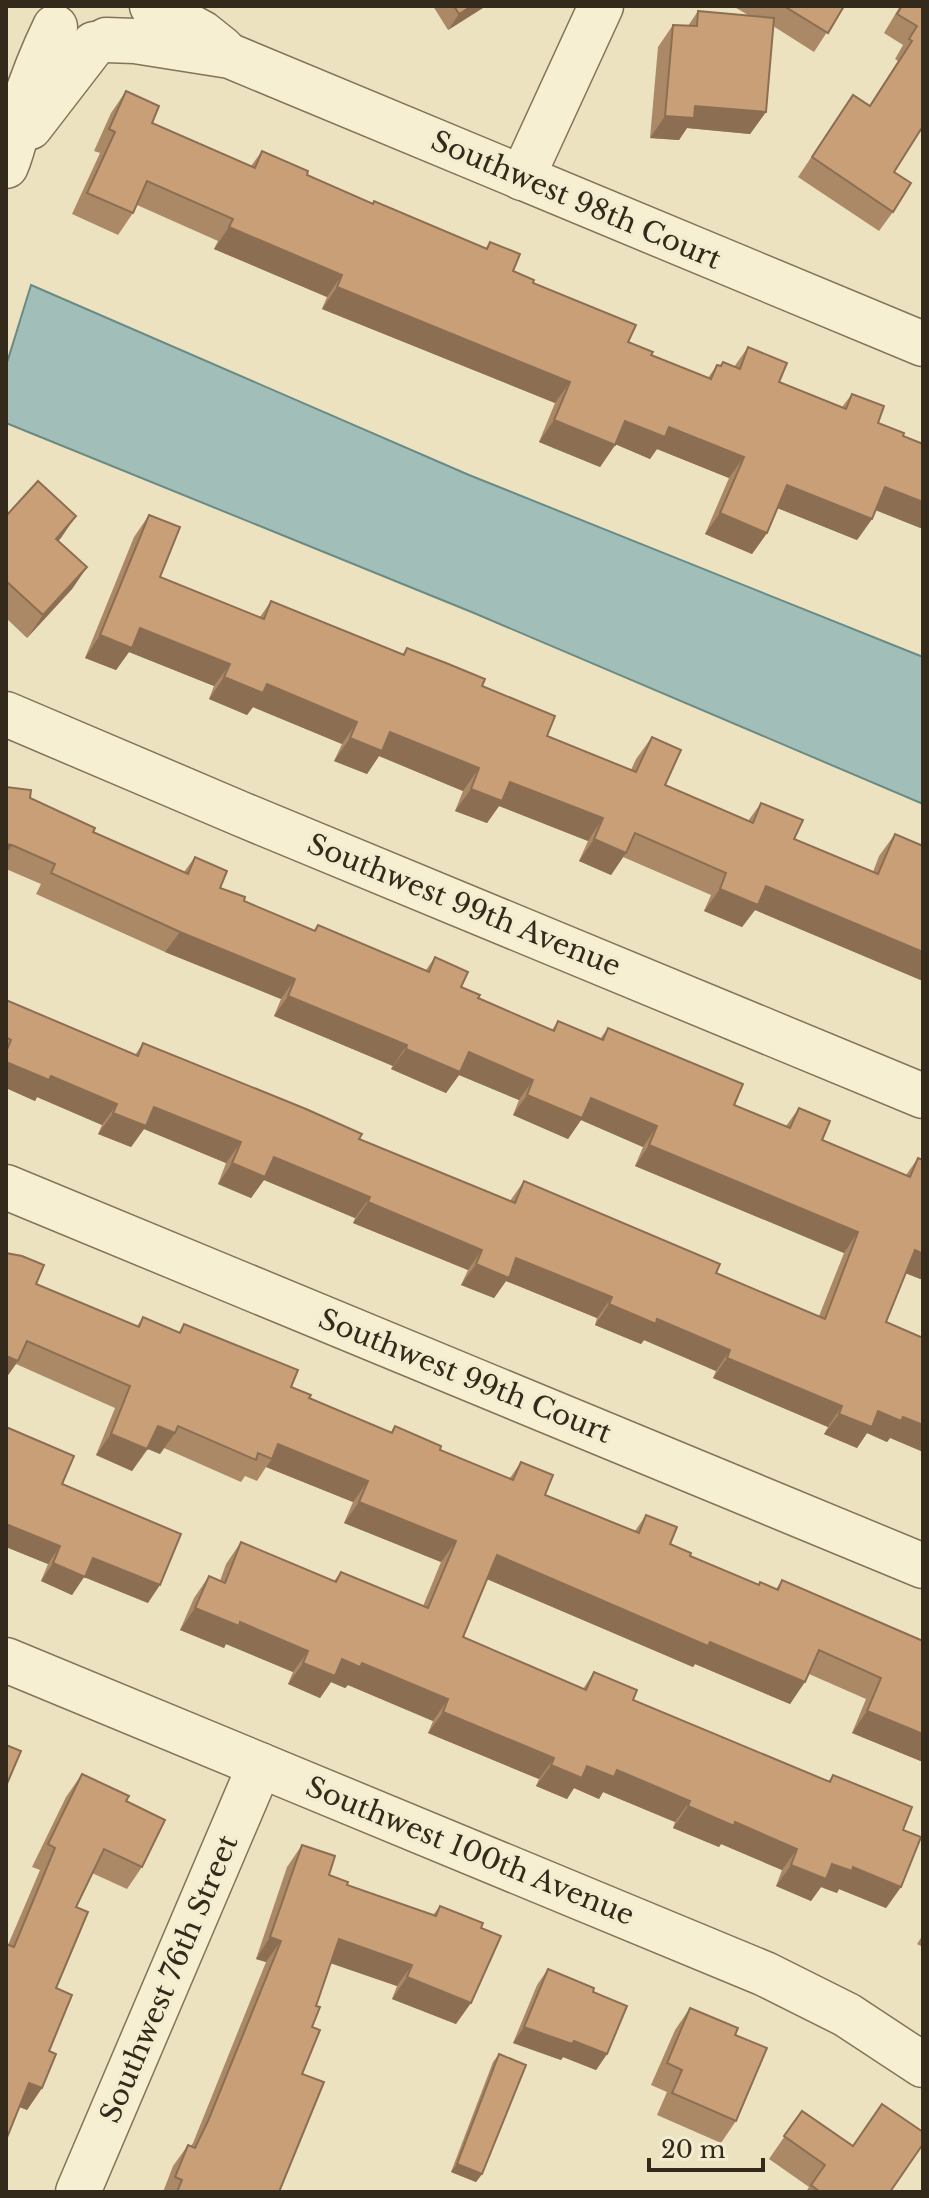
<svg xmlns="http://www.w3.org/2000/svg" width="929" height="2198" font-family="'Libre Baskerville',serif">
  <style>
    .water { fill: #a2beb8; stroke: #6a8b85; stroke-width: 2 }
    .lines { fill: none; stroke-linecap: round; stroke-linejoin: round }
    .minor-casing { stroke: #847359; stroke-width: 47 }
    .minor { stroke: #f7efd2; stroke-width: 44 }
    .wall { fill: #ac8966 }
    .shaded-wall { fill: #8c6f53 }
    .building { fill: #c89f77; stroke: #8c6f53; stroke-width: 2 }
    .labels { text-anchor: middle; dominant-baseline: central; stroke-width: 6; stroke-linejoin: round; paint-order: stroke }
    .street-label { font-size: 28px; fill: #342a1c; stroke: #f3eccf }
  </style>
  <rect width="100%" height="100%" fill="#ece2c0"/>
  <path class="water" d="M 31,285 L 469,475 L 923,657 L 923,804 L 474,613 L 6,423 L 6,366 Z"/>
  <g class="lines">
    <defs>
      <g id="minor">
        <path d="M 152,6 L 202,33 L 222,49"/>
        <path d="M 106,40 L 135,41 L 230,56 L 923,344"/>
        <path d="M 30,127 L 94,44"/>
        <path d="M 6,166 C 14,147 17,129 22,110 C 31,82 42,54 55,27"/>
        <path d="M 522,178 L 601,6"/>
        <path d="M 6,714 L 241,814 L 923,1096"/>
        <path d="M 6,1187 L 923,1566"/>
        <path d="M 6,1660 L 765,1974 L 847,2015 L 923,2065"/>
        <path d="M 78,2192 L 260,1765"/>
      </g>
    </defs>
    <use href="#minor" class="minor-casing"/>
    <use href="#minor" class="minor"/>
  </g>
  <g class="wall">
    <path d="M 433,6 L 486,6 L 448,30 Z"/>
    <path d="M 733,6 L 844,6 L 814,52 L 773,26 L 766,112 L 750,134 L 687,128 L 679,140 L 650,138 L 658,47 L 673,25 L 688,26 L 698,11 L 748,15 Z"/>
    <path d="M 900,6 L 923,6 L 894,172 L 893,212 L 879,231 L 798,177 L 853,95 L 869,106 L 898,61 L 895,59 L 903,45 L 884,33 Z"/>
    <path d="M 126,91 L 152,123 L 251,166 L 262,151 L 307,175 L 372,203 L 486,248 L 490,242 L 513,271 L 651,355 L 708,378 L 717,365 L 720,366 L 723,362 L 734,367 L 748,347 L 779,382 L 842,407 L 852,394 L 878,423 L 903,436 L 923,444 L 923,529 L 876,510 L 872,519 L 857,540 L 778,508 L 767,533 L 752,554 L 705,534 L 729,478 L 657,449 L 650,459 L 616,444 L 600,467 L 539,442 L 555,403 L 322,309 L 327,297 L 214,249 L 218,241 L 137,205 L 133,213 L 118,235 L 72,214 L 100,153 L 94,151 L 111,113 Z"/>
    <path d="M 149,515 L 160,577 L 260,617 L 271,601 L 402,655 L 407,648 L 482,686 L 547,736 L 631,770 L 636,759 L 652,737 L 665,785 L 748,821 L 761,803 L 794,839 L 873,872 L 879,856 L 895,834 L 923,846 L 923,981 L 755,910 L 742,927 L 704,911 L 711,895 L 623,857 L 611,875 L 579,861 L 588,841 L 499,806 L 487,823 L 455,811 L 463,791 L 379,756 L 367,774 L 334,761 L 342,744 L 253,707 L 247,715 L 209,699 L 214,686 L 129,652 L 116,670 L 85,658 L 134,537 Z"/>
    <path d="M 6,516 L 59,541 L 87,567 L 72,589 L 27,638 L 6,618 Z"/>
    <path d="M 6,787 L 93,832 L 184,872 L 195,857 L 220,888 L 244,901 L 314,930 L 318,925 L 426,970 L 435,957 L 461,987 L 478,998 L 552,1030 L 558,1021 L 600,1039 L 608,1028 L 734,1105 L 786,1126 L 799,1108 L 822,1140 L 906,1175 L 918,1158 L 923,1160 L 923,1280 L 905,1273 L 886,1322 L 890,1438 L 887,1442 L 867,1433 L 857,1448 L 824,1434 L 828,1427 L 713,1378 L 716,1371 L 644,1340 L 641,1344 L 595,1325 L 597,1318 L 506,1281 L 494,1298 L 461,1285 L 468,1270 L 353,1223 L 355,1218 L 264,1180 L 251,1198 L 218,1184 L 226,1163 L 144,1129 L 131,1147 L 98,1134 L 102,1125 L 37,1097 L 35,1101 L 6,1088 L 6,1000 L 135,1055 L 143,1043 L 359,1139 L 510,1201 L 524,1181 L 716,1273 L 819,1316 L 844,1253 L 635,1166 L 643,1147 L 581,1120 L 568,1139 L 513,1115 L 519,1100 L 459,1075 L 446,1093 L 391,1069 L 393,1066 L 274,1016 L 281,999 L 165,952 L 36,894 L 41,884 L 6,869 Z"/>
    <path d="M 6,1253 L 36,1284 L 137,1326 L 143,1317 L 179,1332 L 184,1324 L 309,1398 L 391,1432 L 395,1426 L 440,1450 L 510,1478 L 521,1462 L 545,1495 L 635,1531 L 646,1515 L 670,1544 L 690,1556 L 758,1585 L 760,1582 L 776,1589 L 782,1580 L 923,1641 L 923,1762 L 852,1733 L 866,1699 L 809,1674 L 790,1704 L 695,1664 L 693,1667 L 487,1579 L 463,1637 L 583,1689 L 594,1672 L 633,1700 L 828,1782 L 833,1775 L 903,1830 L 901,1887 L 886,1908 L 839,1889 L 837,1893 L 821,1887 L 811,1901 L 776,1886 L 782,1870 L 721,1844 L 719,1847 L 673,1828 L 675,1822 L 603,1792 L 599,1799 L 574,1788 L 567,1799 L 536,1786 L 539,1779 L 428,1733 L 433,1721 L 348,1685 L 345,1688 L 331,1682 L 320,1698 L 288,1684 L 293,1672 L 226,1644 L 224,1648 L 180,1630 L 194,1598 L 209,1576 L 220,1581 L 226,1564 L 241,1542 L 334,1581 L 341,1572 L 423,1606 L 441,1562 L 344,1523 L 353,1502 L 266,1467 L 257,1481 L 245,1476 L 241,1482 L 164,1448 L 160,1454 L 148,1449 L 132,1471 L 96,1455 L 115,1408 L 16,1364 L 6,1378 Z"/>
    <path d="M 6,1427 L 62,1484 L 148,1603 L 84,1577 L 72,1595 L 41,1581 L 48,1564 L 6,1547 Z"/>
    <path d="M 82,1774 L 126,1801 L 142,1867 L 127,1889 L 92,1873 L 76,1907 L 56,1988 L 49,2051 L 42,2088 L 27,2110 L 20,2107 L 8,1945 L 40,1870 L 32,1867 L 66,1797 Z"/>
    <path d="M 302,1845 L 329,1875 L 347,1885 L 433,1915 L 440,1906 L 481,1928 L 456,2024 L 392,1999 L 397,1986 L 331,1963 L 316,2006 L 279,2192 L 163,2192 L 173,2166 L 188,2145 L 191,2146 L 193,2143 L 266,1962 L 256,1959 L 287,1867 Z"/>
    <path d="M 923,1935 L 923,1947 L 917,1944 Z"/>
    <path d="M 548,1969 L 593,1992 L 607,2054 L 596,2070 L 563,2057 L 561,2060 L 513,2043 L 537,1985 Z"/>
    <path d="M 690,2008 L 735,2035 L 736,2121 L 721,2143 L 657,2115 L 667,2092 L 651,2085 L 675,2030 Z"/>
    <path d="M 499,2054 L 482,2174 L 476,2182 L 451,2172 L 493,2062 Z"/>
    <path d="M 802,2111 L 890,2192 L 806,2192 L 809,2187 L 769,2159 Z"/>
  </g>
  <g class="shaded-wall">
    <path d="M 472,6 L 486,6 L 448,30 L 459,14 Z"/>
    <path d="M 695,106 L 766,112 L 750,134 L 687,128 L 679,140 L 650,138 L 665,116 Z"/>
    <path d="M 229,227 L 342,275 L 327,297 L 214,249 Z"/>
    <path d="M 337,287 L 570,382 L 555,403 L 322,309 Z"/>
    <path d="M 554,420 L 615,445 L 600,467 L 539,442 Z"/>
    <path d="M 625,421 L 669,427 L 744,457 L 729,478 L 657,449 L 650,459 L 610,442 Z"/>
    <path d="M 787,485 L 872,519 L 857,540 L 772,506 Z"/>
    <path d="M 885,487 L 923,502 L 923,529 L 870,508 Z"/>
    <path d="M 720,513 L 767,533 L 752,554 L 705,534 Z"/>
    <path d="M 76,516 L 61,538 L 41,561 L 56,539 Z"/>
    <path d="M 87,567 L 72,589 L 27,638 L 43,615 Z"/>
    <path d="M 140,628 L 230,664 L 214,686 L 129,652 L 116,670 L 85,658 L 100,635 Z"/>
    <path d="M 224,677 L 267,684 L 357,722 L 342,744 L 253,707 L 247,715 L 209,699 Z"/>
    <path d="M 390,732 L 479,768 L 463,791 L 379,756 L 367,774 L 334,761 L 350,738 Z"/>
    <path d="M 510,782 L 603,818 L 588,841 L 499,806 L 487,823 L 455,811 L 471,789 Z"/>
    <path d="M 594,839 L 626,853 L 611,875 L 579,861 Z"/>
    <path d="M 6,844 L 12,845 L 6,854 Z"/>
    <path d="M 766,886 L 923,952 L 923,981 L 755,910 L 742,927 L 704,911 L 720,889 Z"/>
    <path d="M 180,932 L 295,979 L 281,999 L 165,952 Z"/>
    <path d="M 288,996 L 407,1045 L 393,1066 L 274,1016 Z"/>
    <path d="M 406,1049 L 469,1052 L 533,1080 L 519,1100 L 459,1075 L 446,1093 L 391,1069 Z"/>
    <path d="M 6,1062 L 51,1076 L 117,1104 L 102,1125 L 37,1097 L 35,1101 L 6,1088 Z"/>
    <path d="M 527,1095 L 591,1098 L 657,1126 L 643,1147 L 581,1120 L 568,1139 L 513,1115 Z"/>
    <path d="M 154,1107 L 241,1142 L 226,1163 L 144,1129 L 131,1147 L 98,1134 L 113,1113 Z"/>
    <path d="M 649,1145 L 858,1232 L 844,1253 L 635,1166 Z"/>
    <path d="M 274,1157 L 370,1197 L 355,1218 L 264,1180 L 251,1198 L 218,1184 L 232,1163 Z"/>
    <path d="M 368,1202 L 482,1250 L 468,1270 L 353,1223 Z"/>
    <path d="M 915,1250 L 923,1254 L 923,1280 L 900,1271 Z"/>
    <path d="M 516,1258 L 612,1297 L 597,1318 L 506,1281 L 494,1298 L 461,1285 L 476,1264 Z"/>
    <path d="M 609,1304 L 657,1319 L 730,1350 L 716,1371 L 644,1340 L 641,1344 L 595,1325 Z"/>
    <path d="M 6,1356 L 18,1361 L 6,1378 Z"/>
    <path d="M 727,1358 L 842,1406 L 828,1427 L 713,1378 Z"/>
    <path d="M 878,1411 L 903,1417 L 923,1425 L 923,1452 L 890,1438 L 887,1442 L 867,1433 L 857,1448 L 824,1434 L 839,1414 Z"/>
    <path d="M 158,1426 L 175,1433 L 160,1454 L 143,1447 Z"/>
    <path d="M 111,1434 L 147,1449 L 132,1471 L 96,1455 Z"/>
    <path d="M 278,1444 L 368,1481 L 353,1502 L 266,1467 L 272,1459 Z"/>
    <path d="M 359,1502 L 456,1541 L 441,1562 L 344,1523 Z"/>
    <path d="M 6,1524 L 60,1546 L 48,1564 L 6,1547 Z"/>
    <path d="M 497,1555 L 710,1642 L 805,1682 L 790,1704 L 695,1664 L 693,1667 L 482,1577 Z"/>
    <path d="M 93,1558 L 160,1585 L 148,1603 L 84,1577 L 72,1595 L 41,1581 L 53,1563 Z"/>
    <path d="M 195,1608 L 240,1622 L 308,1651 L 293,1672 L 226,1644 L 224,1648 L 180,1630 Z"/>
    <path d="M 342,1659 L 362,1663 L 448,1699 L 433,1721 L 348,1685 L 345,1688 L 331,1682 L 320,1698 L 288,1684 L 303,1663 Z"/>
    <path d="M 867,1711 L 923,1734 L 923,1762 L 852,1733 Z"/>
    <path d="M 443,1712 L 554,1758 L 539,1779 L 428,1733 Z"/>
    <path d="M 551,1765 L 587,1766 L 617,1770 L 690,1801 L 675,1822 L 603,1792 L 599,1799 L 574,1788 L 567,1799 L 536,1786 Z"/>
    <path d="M 688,1806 L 735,1822 L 797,1849 L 782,1870 L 721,1844 L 719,1847 L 673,1828 Z"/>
    <path d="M 832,1864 L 853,1867 L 901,1887 L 886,1908 L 839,1889 L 837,1893 L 821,1887 L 811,1901 L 776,1886 L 791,1865 Z"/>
    <path d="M 270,1937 L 281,1941 L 266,1962 L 256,1959 Z"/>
    <path d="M 339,1939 L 412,1965 L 397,1986 L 324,1961 Z"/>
    <path d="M 407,1977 L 471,2003 L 456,2024 L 392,1999 Z"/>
    <path d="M 524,2027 L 574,2041 L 607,2054 L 596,2070 L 563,2057 L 561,2060 L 513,2043 Z"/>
    <path d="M 29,2083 L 42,2088 L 27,2110 L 14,2105 Z"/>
    <path d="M 457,2164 L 482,2174 L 476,2182 L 451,2172 Z"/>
  </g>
  <g class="building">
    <path d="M 454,6 L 472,6 L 459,14 Z"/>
    <path d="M 784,6 L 844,6 L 828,33 Z"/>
    <path d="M 902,6 L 923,6 L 923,126 L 894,172 L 911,183 L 893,212 L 812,157 L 853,95 L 870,106 L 912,41 L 909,39 L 917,26 L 897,14 Z"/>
    <path d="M 698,11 L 774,18 L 766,112 L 695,106 L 694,118 L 665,116 L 673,25 L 697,26 Z"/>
    <path d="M 126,91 L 159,106 L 152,123 L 255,168 L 262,151 L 308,171 L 307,175 L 373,204 L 374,201 L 487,249 L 490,242 L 520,254 L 513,271 L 534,280 L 533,283 L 636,325 L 628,342 L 653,352 L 651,355 L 711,379 L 717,365 L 721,366 L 723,362 L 740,369 L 748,347 L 787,363 L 779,382 L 846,409 L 852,394 L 884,406 L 878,423 L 904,433 L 903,436 L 923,444 L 923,502 L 885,487 L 872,519 L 787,485 L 767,533 L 720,513 L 744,457 L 669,427 L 665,437 L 625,421 L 615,445 L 554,420 L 570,382 L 337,287 L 342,275 L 229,227 L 233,219 L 147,181 L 133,213 L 87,193 L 115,132 L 109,129 Z"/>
    <path d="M 38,481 L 76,516 L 56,539 L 87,567 L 43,615 L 6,581 L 6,516 Z"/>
    <path d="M 149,515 L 180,527 L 160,577 L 264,619 L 271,601 L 404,655 L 407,648 L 446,663 L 485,679 L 482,686 L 555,716 L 547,736 L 636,772 L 652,737 L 681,750 L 665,785 L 753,823 L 761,803 L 803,820 L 794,839 L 878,874 L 895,834 L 923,846 L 923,952 L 766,886 L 758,905 L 720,889 L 726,873 L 635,833 L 626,853 L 594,839 L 603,818 L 510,782 L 502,801 L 471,789 L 479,768 L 390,732 L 382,751 L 350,738 L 357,722 L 267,684 L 263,693 L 224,677 L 230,664 L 140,628 L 132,648 L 100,635 Z"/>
    <path d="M 6,787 L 31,790 L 30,798 L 95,828 L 93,832 L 188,874 L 195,857 L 227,871 L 220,888 L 245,897 L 244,901 L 315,931 L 318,925 L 429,972 L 435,957 L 468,972 L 461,987 L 480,995 L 478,998 L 554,1031 L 558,1021 L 603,1040 L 608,1028 L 743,1084 L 734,1105 L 790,1128 L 799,1108 L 830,1121 L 822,1140 L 910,1177 L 918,1158 L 923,1160 L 923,1254 L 915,1250 L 886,1322 L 923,1338 L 923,1425 L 903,1417 L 901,1421 L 878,1411 L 872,1427 L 839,1414 L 842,1406 L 727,1358 L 730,1350 L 657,1319 L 656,1324 L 609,1304 L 612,1297 L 516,1258 L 509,1278 L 476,1264 L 482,1250 L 368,1202 L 370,1197 L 274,1157 L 265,1177 L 232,1163 L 241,1142 L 154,1107 L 146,1126 L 113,1113 L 117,1104 L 51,1076 L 49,1080 L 6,1062 L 6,1052 L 11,1040 L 6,1037 L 6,1000 L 138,1056 L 143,1043 L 306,1109 L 362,1134 L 359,1139 L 515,1203 L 524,1181 L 720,1264 L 716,1273 L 825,1319 L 858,1232 L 649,1145 L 657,1126 L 591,1098 L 582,1118 L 527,1095 L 533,1080 L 469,1052 L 460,1072 L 406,1049 L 407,1045 L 288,996 L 295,979 L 180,932 L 51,873 L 55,864 L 12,845 L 6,844 Z"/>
    <path d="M 6,1253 L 22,1256 L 44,1265 L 36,1284 L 139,1327 L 143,1317 L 180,1333 L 184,1324 L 298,1370 L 291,1387 L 311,1395 L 309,1398 L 392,1433 L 395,1426 L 441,1446 L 440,1450 L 513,1480 L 521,1462 L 553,1475 L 545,1495 L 639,1533 L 646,1515 L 677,1527 L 670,1544 L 691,1553 L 690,1556 L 759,1585 L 760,1582 L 778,1590 L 782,1580 L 923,1641 L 923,1734 L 867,1711 L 881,1678 L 819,1650 L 805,1682 L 710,1642 L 708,1646 L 497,1555 L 463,1637 L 586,1690 L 594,1672 L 637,1690 L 633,1700 L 830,1782 L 833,1775 L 912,1807 L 903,1830 L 921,1837 L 901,1887 L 853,1867 L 852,1871 L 832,1864 L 826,1879 L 791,1865 L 797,1849 L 735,1822 L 734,1826 L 688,1806 L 690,1801 L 617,1770 L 614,1777 L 587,1766 L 582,1778 L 551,1765 L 554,1758 L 443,1712 L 448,1699 L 362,1663 L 360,1667 L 342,1659 L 335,1676 L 303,1663 L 308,1651 L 240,1622 L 239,1626 L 195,1608 L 209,1576 L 225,1583 L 241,1542 L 336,1582 L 341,1572 L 428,1608 L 456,1541 L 359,1502 L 368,1481 L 278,1444 L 272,1459 L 258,1453 L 256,1460 L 178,1426 L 175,1433 L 158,1426 L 147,1449 L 111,1434 L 130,1386 L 27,1341 L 18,1361 L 6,1356 Z"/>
    <path d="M 6,1427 L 74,1456 L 62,1484 L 181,1534 L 160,1585 L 93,1558 L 85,1577 L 53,1563 L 60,1546 L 6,1524 Z"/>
    <path d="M 6,1745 L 21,1751 L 6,1786 Z"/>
    <path d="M 82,1774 L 129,1796 L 126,1801 L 165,1820 L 142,1867 L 104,1849 L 76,1907 L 88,1912 L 56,1988 L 72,1995 L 49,2051 L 56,2054 L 42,2088 L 29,2083 L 6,2140 L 6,1944 L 14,1947 L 55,1848 L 48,1844 Z"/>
    <path d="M 302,1845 L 335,1856 L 329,1875 L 348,1882 L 347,1885 L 436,1916 L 440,1906 L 483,1923 L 481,1928 L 501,1936 L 471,2003 L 407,1977 L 412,1965 L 339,1939 L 316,2006 L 320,2007 L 312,2027 L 320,2030 L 302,2074 L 324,2082 L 279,2192 L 177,2192 L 182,2180 L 175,2177 L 188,2145 L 195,2148 L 208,2121 L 281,1941 L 270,1937 Z"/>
    <path d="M 548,1969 L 594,1988 L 593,1992 L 627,2006 L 607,2054 L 574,2041 L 572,2044 L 524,2027 Z"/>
    <path d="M 690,2008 L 738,2028 L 735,2035 L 767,2048 L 736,2121 L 672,2093 L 682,2070 L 667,2063 Z"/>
    <path d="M 499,2054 L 526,2065 L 482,2174 L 457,2164 Z"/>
    <path d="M 882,2104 L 923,2132 L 923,2144 L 890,2192 L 820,2192 L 811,2185 L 825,2165 L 784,2136 L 802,2111 L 853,2146 Z"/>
  </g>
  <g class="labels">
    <g class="street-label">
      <text transform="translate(576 200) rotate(23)">Southwest 98th Court</text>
      <text transform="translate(464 905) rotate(22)">Southwest 99th Avenue</text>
      <text transform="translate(465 1376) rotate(22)">Southwest 99th Court</text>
      <text transform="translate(470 1851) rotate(22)">Southwest 100th Avenue</text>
      <text transform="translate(169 1979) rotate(-67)">Southwest 76th Street</text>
    </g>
  </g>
  <rect width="929" height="2198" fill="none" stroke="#342a1c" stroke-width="16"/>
  <path d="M649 2158v12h114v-12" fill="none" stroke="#342a1c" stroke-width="4"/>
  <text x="661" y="2158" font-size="24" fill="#342a1c" stroke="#f3eccf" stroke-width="6" paint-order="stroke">20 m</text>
</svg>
